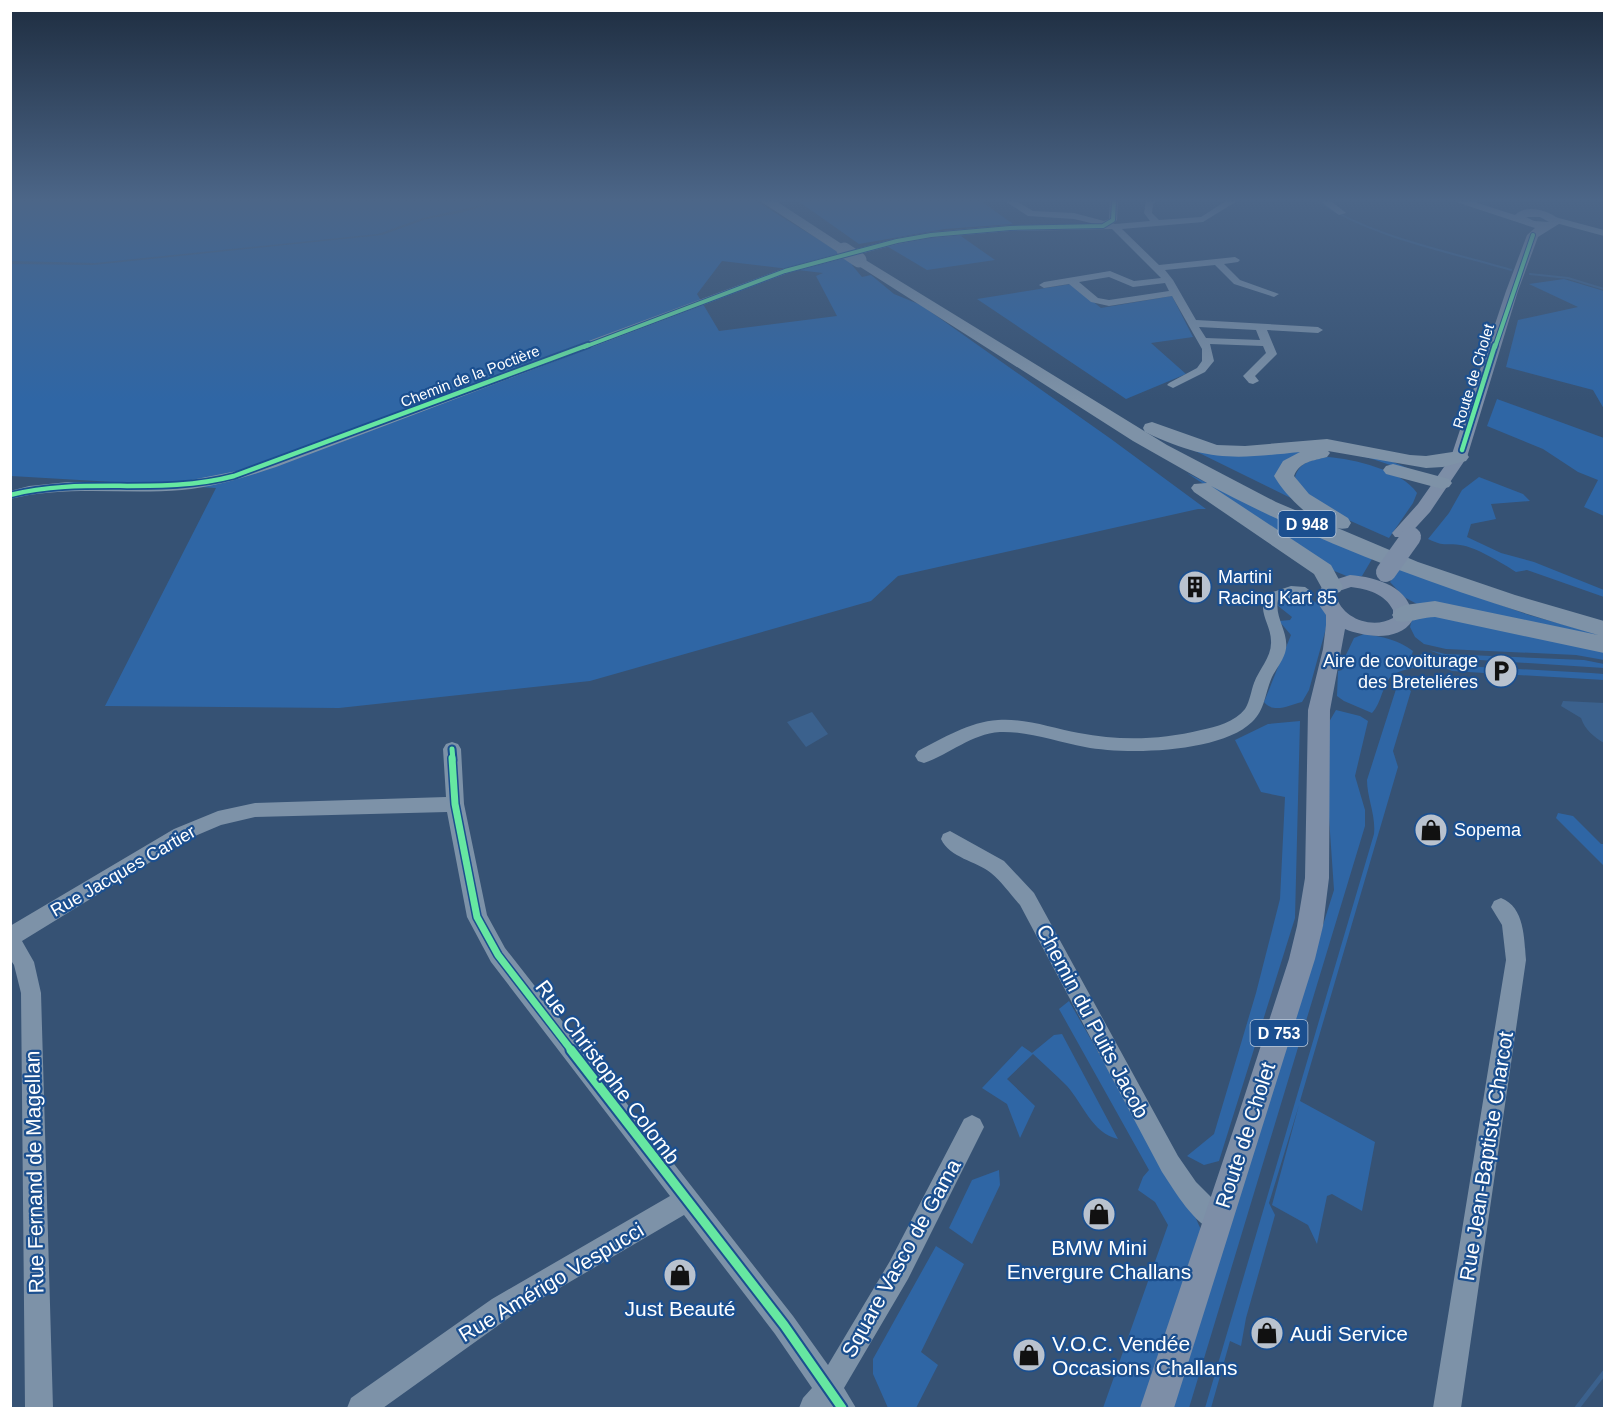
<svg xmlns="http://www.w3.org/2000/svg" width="1615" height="1419" font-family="Arial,sans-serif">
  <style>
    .green { fill: #2f66a5; fill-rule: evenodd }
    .water { fill: #3b618d }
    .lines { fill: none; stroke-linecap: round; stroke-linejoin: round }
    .stream-far1 { stroke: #3b618d; stroke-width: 2 }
    .stream { stroke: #3b618d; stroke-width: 5 }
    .minor { fill: #7d92a8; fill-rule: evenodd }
    .major { fill: #7d8ea7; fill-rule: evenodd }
    .highway { fill: #7e92a7; fill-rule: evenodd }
    .major-bridge { stroke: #7d8ea7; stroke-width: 20 }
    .highway-bridge { stroke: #7e92a7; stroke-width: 15 }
    .cycleway-far4-casing { stroke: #1b4f8f; stroke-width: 6 }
    .cycleway-far3-casing { stroke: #1b4f8f; stroke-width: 8 }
    .cycleway-far2-casing { stroke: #1b4f8f; stroke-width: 9 }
    .cycleway-far1-casing { stroke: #1b4f8f; stroke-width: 10 }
    .cycleway-casing { stroke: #1b4f8f; stroke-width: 13 }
    .cycleway-far4 { stroke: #66e7a1; stroke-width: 4 }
    .cycleway-far3 { stroke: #66e7a1; stroke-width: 4.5 }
    .cycleway-far2 { stroke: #66e7a1; stroke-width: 5 }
    .cycleway-far1 { stroke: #66e7a1; stroke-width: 7 }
    .cycleway { stroke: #66e7a1; stroke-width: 9 }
    .labels { text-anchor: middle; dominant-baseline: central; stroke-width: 4.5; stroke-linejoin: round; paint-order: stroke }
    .far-street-label { font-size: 15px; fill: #fff; stroke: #1b4f8f }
    .shield { fill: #1b4f8f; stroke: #bbcadd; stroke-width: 1.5 }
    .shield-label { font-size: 16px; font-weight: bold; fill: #fff }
    .poi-label { font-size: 18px; fill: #fff; stroke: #1b4f8f; text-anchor: start }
    .street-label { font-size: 18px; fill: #fff; stroke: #1b4f8f }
    .near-street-label { font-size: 21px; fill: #fff; stroke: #1b4f8f }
    .near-poi-label { font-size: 21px; fill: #fff; stroke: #1b4f8f }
  </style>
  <rect width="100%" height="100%" fill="#365274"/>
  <g class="green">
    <path d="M 756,201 L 857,263 L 852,265 L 862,277 L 871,275 L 894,294 L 921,305 L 1111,439 L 1206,509 L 1198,509 L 898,576 L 871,601 L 590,681 L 339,708 L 105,706 L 216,488 L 11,476 L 10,202 ZM 722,261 L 823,273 L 816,276 L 837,316 L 719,331 L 697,294 Z"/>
    <path d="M 981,201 L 1013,224 L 945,229 L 859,244 L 798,201 Z"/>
    <path d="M 958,234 L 995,260 L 927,270 L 885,245 Z"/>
    <path d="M 1564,279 L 1604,291 L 1604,409 L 1593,390 L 1506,367 L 1518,320 L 1578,307 L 1529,284 Z"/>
    <path d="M 1071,284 L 1101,308 L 1172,296 L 1193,337 L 1151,343 L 1186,374 L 1126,399 L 977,299 Z"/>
    <path d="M 1497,399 L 1604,438 L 1604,516 L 1584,507 L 1598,480 L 1578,472 L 1543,449 L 1487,426 Z"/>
    <path d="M 1183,445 L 1231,456 L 1309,449 L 1339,449 L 1384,458 L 1412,470 L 1408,472 C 1377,460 1306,431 1283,470 C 1282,486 1294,496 1305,505 Z"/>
    <path d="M 1328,457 C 1353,459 1402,470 1417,493 L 1413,503 L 1389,538 L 1328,511 L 1308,498 L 1295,477 C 1300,461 1312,460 1328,457 Z"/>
    <path d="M 1187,473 L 1285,522 L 1372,559 L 1362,576 L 1349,577 L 1332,570 Z"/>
    <path d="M 1479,477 L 1523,494 L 1530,501 L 1491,504 L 1496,519 L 1471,524 L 1467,537 L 1501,553 L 1534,562 L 1604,590 L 1604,597 L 1527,570 L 1516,572 C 1502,563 1476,547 1460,545 C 1444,543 1445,547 1428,539 L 1449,513 L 1462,490 Z"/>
    <path d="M 1399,569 L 1529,615 L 1604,636 L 1604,641 L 1417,604 L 1404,597 L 1390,582 Z"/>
    <path d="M 1289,598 C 1307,597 1325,601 1328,621 L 1309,690 L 1302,702 C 1289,705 1274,714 1264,702 L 1291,635 L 1279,621 L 1290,620 L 1292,617 L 1277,605 Z"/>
    <path d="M 1433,615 L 1604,650 L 1604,660 L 1576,655 L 1446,649 L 1424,644 L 1415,637 L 1410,627 L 1412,619 Z"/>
    <path d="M 1364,634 C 1383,637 1397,639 1413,651 L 1411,657 L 1421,666 C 1413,668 1400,670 1393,675 C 1383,681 1382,703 1372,713 L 1344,701 L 1337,696 L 1338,671 L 1342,670 L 1344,659 L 1354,638 Z"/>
    <path d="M 1429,650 L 1445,654 L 1584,660 L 1604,664 L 1604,668 L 1449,658 Z"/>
    <path d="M 1421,654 L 1442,663 L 1462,666 L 1591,673 L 1604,674 L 1604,680 L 1452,671 L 1422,659 L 1419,657 Z"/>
    <path d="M 1401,683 L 1411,691 L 1393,751 L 1398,767 L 1300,1101 L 1375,1142 L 1362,1211 L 1332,1194 L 1327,1196 L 1317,1244 L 1308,1225 L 1272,1205 L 1299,1105 L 1269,1203 L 1275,1215 L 1246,1318 L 1241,1346 L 1230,1341 L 1211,1408 L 1205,1408 L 1374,834 C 1376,815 1367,798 1367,780 L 1397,686 Z"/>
    <path d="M 1336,710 L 1360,716 L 1368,721 L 1355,776 L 1365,810 L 1365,826 L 1189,1408 L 1171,1408 L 1334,890 L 1326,774 L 1329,722 Z"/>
    <path d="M 1300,721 L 1295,918 L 1219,1161 L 1204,1165 L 1187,1156 L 1214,1134 L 1256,993 L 1280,899 L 1285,797 L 1261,792 L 1235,740 L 1268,724 Z"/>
    <path d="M 1558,813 L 1573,816 L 1601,844 L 1604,844 L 1604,866 L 1556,818 Z"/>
    <path d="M 1069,1001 L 1170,1178 L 1193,1212 L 1202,1232 L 1143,1408 L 1103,1408 L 1168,1225 L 1155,1202 L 1138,1190 L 1143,1177 L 1149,1170 L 1059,1009 Z"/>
    <path d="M 1062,1034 L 1118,1139 C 1092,1133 1083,1104 1067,1086 C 1056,1075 1044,1064 1033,1054 L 1007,1079 L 1035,1106 L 1020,1138 L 1007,1104 L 982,1088 L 1022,1046 L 1032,1053 L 1054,1035 Z"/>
    <path d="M 999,1170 L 1000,1185 L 972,1244 L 949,1228 L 972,1180 Z"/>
    <path d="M 936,1246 L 964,1264 L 921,1352 L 938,1365 L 916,1408 L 888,1408 L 873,1374 L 873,1359 Z"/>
  </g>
  <g class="water">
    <path d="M 500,201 L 460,213 L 426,219 L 382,235 L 93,265 L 11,264 L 11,261 L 95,263 L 378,234 L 423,218 Z"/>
    <path d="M 1563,701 L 1604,703 L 1604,743 C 1594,737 1585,730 1581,718 L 1561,706 Z"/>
    <path d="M 812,712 L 828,734 L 806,747 L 787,722 Z"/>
  </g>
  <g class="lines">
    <g class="stream-far1">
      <path d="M 1317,201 C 1374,238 1447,251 1511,270"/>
      <path d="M 1530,274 L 1568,278 L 1604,289"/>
    </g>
    <path class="stream" d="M 1577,1408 L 1604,1373"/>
    <g class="minor">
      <path d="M 1005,201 L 1016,201 L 1033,211 L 1074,213 L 1104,221 L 1109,219 L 1110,201 L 1118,201 L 1117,220 L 1113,224 L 1115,224 L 1150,221 L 1144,213 L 1146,201 L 1157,201 L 1153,204 L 1152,213 L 1159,220 L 1201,217 L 1226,201 L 1237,201 L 1203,222 L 1122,229 L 1159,265 L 1235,257 L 1240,260 L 1238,262 L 1224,264 L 1240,280 L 1279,294 L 1274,297 L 1234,284 L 1215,265 L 1165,270 L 1173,280 L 1196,320 L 1318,327 L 1323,330 L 1318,333 L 1267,330 L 1277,354 L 1255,376 L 1259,381 L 1253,384 L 1249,383 L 1243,376 L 1266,353 L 1263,346 L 1210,344 L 1214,361 L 1205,372 L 1173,388 L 1167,385 L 1169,383 L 1197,368 L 1202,361 L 1202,349 L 1172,296 L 1109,306 L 1091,302 L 1069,284 L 1044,288 L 1039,285 L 1044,282 L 1110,271 L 1134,281 L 1161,278 L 1112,229 L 1010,231 L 931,238 L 898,244 L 788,273 L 276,467 C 246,477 214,487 182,490 C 124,495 68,485 10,499 L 10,491 L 29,486 L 68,482 L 181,482 L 242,470 L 782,269 L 897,238 L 931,232 L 1010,225 L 1095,224 L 1074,219 L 1028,216 ZM 1109,277 L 1133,287 L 1165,283 L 1169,291 L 1109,300 L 1098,298 L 1079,282 ZM 1199,327 L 1256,330 L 1260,340 L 1206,338 Z"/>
      <path d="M 1320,201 L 1331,201 L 1346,213 L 1339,215 Z"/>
      <path d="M 1555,217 L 1604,230 L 1604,236 L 1552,222 L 1551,220 Z"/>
      <path d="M 1291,586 L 1305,587 L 1312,592 C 1307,599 1289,597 1278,600 C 1274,619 1291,634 1285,653 C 1282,662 1276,669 1272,677 C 1265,693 1265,710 1252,722 C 1220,753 1126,755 1085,747 C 1057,742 1028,731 1000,732 C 971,734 950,754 924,763 L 918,761 L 915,756 L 918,751 C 943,738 969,722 998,720 C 1025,718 1052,728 1079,733 C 1120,741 1160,740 1201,730 C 1216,727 1235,722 1245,709 C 1250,701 1251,691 1254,683 C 1259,669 1272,657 1271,641 C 1271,624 1256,611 1267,594 Z"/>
      <path d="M 452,742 L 458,744 L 461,749 L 464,804 L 487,915 L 505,948 L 793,1316 L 828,1365 L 890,1261 L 964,1119 L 972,1115 L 980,1119 L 984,1127 L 908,1279 L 844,1388 L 856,1408 L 799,1408 L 803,1398 L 812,1388 L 775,1334 L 684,1215 L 510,1317 L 383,1408 L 347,1408 L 351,1398 L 492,1299 L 670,1196 L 491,962 L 467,917 L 447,812 L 255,817 L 221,825 L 188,839 L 22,941 L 34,962 L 41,993 L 53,1408 L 25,1408 L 21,993 L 14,965 L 10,959 L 10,926 L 174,829 L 218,811 L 255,803 L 446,797 L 443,749 L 446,744 Z"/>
      <path d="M 950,831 L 1004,861 L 1034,893 L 1178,1156 L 1196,1182 L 1226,1212 L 1229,1221 L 1226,1230 L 1217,1233 C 1193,1223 1176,1193 1162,1172 L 1020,905 C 1011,895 1002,882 991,873 C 976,861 950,858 941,839 L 943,834 Z"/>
      <path d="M 1501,898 C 1525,907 1524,939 1526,960 L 1461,1408 L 1433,1408 L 1506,960 L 1502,925 L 1491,907 L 1494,901 Z"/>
    </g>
    <g class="major">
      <path d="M 1453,201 L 1471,201 L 1515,215 C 1526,203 1552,211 1562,222 L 1538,237 L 1518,291 L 1467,457 L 1430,512 L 1407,537 L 1395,537 L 1392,533 L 1418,504 L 1451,457 L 1506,291 L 1527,235 L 1535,228 ZM 1526,217 L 1540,217 L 1549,222 L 1534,221 Z"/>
      <path d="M 1350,575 C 1377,577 1414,588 1412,621 C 1399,642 1364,637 1345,629 L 1330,710 L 1329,878 L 1323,926 L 1315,959 L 1174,1408 L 1140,1408 L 1238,1116 L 1289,959 L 1297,926 L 1305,878 L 1308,710 L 1323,649 L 1326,625 L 1326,615 L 1319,605 L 1317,594 L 1325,583 ZM 1351,587 C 1368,589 1385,594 1393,610 L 1393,618 C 1372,630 1341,618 1336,595 L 1339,591 Z"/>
    </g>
    <g class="highway">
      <path d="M 760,201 L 776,201 L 851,250 L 849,253 L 839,253 Z"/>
      <path d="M 859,256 L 1167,445 L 1276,502 L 1418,562 L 1515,595 L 1604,621 L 1604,653 L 1435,617 C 1422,617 1408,624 1396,621 L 1392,615 L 1396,609 L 1405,605 L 1435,601 L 1598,635 C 1465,597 1334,551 1211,486 L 1331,565 L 1343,587 L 1340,592 L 1332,594 L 1324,592 L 1314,574 L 1194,492 L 1191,488 L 1194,484 L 1207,483 L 1133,441 L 854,263 L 852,260 L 854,257 Z"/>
      <path d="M 1152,422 L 1217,445 L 1245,446 L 1327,439 L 1410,455 L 1426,456 L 1459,451 L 1466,453 L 1469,457 L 1466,461 L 1443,467 L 1426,468 L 1328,451 L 1330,453 L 1327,457 C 1313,461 1300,461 1294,476 L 1309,494 L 1348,518 L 1351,523 L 1348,528 C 1322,534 1286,497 1274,476 L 1283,461 L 1300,452 C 1233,459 1208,462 1145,432 L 1143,428 L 1145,424 Z"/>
      <path d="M 1393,464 L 1449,479 L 1452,483 L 1449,487 L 1442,489 L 1386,474 L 1383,470 L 1386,466 Z"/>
    </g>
    <path class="major-bridge" d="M 1386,572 L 1411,537"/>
    <path class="highway-bridge" d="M 844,250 L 859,260"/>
    <defs>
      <g id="cycleway-far4">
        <path d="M 584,347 L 785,271 L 897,241 L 931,235 L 1010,228 L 1103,226 L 1113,220 L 1114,201"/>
        <path d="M 1495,347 L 1533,235"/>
      </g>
      <g id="cycleway-far3">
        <path d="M 1462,450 L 1495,345"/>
        <path d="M 10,495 C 84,476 159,496 234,476 L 588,345"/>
      </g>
      <path id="cycleway-far2" d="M 452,749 L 453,760"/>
      <path id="cycleway-far1" d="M 452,758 L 455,804 L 477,917 L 498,955 L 572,1051"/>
      <path id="cycleway" d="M 571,1050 L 784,1325 L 842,1408"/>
    </defs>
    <use href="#cycleway-far4" class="cycleway-far4-casing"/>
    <use href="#cycleway-far3" class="cycleway-far3-casing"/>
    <use href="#cycleway-far2" class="cycleway-far2-casing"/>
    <use href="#cycleway-far1" class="cycleway-far1-casing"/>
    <use href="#cycleway" class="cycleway-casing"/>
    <use href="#cycleway-far4" class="cycleway-far4"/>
    <use href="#cycleway-far3" class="cycleway-far3"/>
    <use href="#cycleway-far2" class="cycleway-far2"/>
    <use href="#cycleway-far1" class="cycleway-far1"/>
    <use href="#cycleway" class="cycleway"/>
  </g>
  <linearGradient id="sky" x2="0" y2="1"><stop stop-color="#1e2d40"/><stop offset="0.5" stop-color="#4c6688"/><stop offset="1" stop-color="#4c6688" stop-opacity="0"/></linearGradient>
  <rect width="1615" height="400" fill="url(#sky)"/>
  <defs>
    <symbol id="building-disc" viewBox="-11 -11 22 22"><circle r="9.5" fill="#b9c2ce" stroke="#1b4f8f"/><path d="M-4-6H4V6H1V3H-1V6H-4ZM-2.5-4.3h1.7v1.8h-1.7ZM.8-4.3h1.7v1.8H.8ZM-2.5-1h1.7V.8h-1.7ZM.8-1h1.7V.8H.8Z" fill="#111"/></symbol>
    <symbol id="parking-disc" viewBox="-11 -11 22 22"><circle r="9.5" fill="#b9c2ce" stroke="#1b4f8f"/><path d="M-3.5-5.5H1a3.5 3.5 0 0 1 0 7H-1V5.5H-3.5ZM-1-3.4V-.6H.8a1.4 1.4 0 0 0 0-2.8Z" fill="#111"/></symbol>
    <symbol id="shop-disc" viewBox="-11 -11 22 22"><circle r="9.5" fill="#b9c2ce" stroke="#1b4f8f"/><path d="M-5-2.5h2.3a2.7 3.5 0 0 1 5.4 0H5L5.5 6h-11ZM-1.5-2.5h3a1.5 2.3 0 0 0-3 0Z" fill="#111"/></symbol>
  </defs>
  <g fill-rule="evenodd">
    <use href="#building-disc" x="1176" y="568" width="38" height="38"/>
    <use href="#parking-disc" x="1482" y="652" width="38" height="38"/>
    <use href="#shop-disc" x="1412" y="811" width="38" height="38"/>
    <use href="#shop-disc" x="1080" y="1195" width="38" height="38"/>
    <use href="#shop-disc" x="661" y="1256" width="38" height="38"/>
    <use href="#shop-disc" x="1248" y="1314" width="38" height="38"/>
    <use href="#shop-disc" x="1010" y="1336" width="38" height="38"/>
  </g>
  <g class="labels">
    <g class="far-street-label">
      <text transform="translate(470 376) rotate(-21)">Chemin de la Poctière</text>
      <text transform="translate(1473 376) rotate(-73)">Route de Cholet</text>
    </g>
    <g class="shield">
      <rect x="1278.5" y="511" width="57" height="26" rx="4.5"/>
      <rect x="1250.5" y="1020" width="57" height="26" rx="4.5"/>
    </g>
    <g class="shield-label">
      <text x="1307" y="524">D 948</text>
      <text x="1279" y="1033">D 753</text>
    </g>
    <g class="poi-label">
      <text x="1218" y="577">Martini<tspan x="1218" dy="21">Racing Kart 85</tspan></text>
      <text x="1478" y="661" text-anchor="end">Aire de covoiturage<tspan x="1478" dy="21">des Breteliéres</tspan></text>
      <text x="1454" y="830">Sopema</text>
    </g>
    <g class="street-label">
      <text transform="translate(123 871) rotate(-30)">Rue Jacques Cartier</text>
    </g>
    <g class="near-street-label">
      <text transform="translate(1093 1021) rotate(62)">Chemin du Puits Jacob</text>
      <text transform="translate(608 1072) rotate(53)">Rue Christophe Colomb</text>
      <text transform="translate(1245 1135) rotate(-72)">Route de Cholet</text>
      <text transform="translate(1486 1156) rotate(-81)">Rue Jean-Baptiste Charcot</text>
      <text transform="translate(34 1172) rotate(-91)">Rue Fernand de Magellan</text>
      <text transform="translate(901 1258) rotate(-61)">Square Vasco de Gama</text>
      <text transform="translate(551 1282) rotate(-31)">Rue Amérigo Vespucci</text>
    </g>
    <g class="near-poi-label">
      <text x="1099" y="1247">BMW Mini<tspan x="1099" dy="24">Envergure Challans</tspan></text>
      <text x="680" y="1308">Just Beauté</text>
      <text x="1290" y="1333" text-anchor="start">Audi Service</text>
      <text x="1052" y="1343" text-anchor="start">V.O.C. Vendée<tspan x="1052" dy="24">Occasions Challans</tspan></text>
    </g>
  </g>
  <rect width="1615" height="1419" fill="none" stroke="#ffffff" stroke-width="24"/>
</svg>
